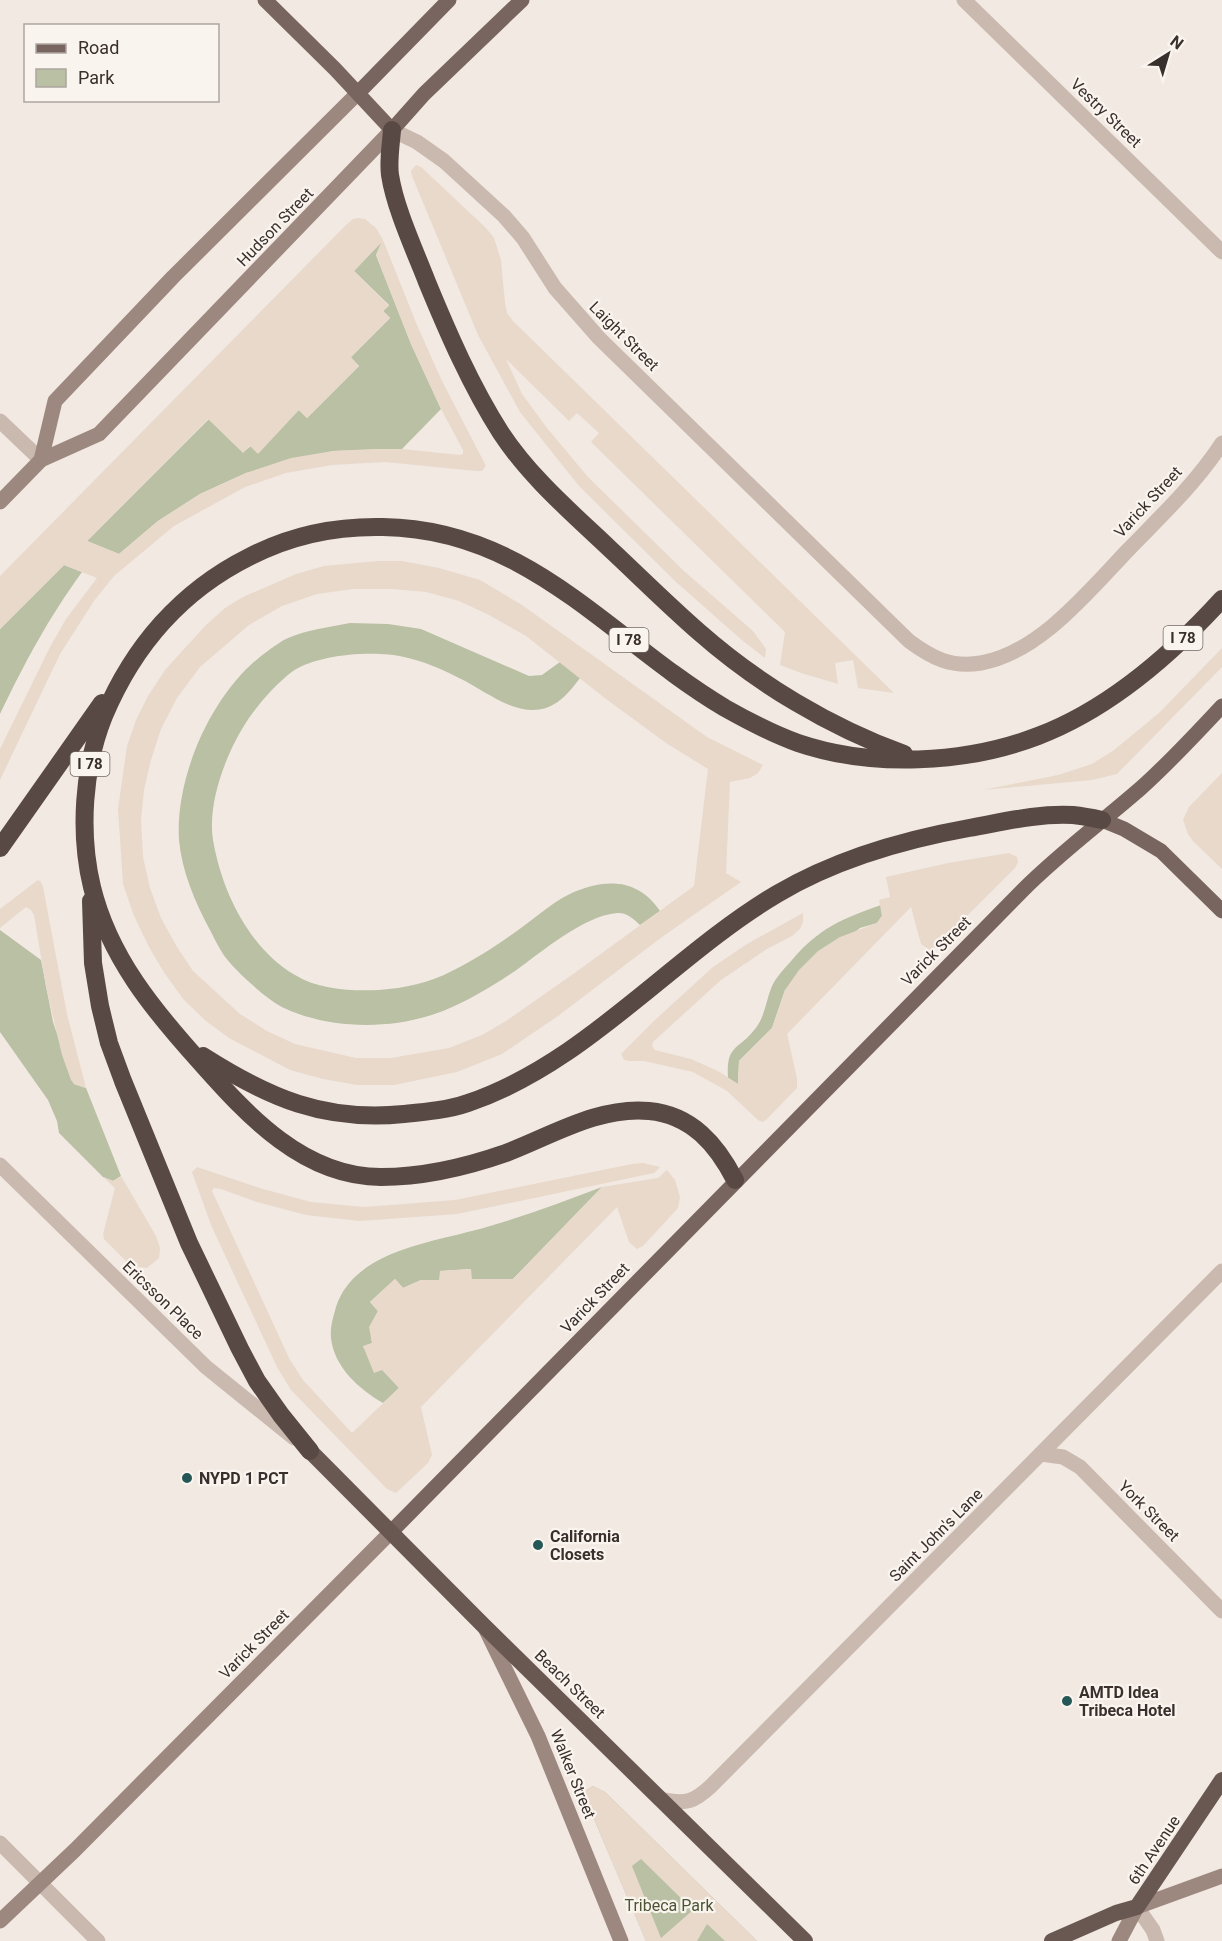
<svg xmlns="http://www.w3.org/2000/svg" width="1222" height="1941" font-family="Roboto,sans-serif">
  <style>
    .green { fill: #b9c0a3 }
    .plaza { fill: #e8d9cb; fill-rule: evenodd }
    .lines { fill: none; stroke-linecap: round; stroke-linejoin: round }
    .minor { stroke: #c9b9af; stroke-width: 15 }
    .secondary { stroke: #9d8880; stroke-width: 15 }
    .primary { stroke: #79655f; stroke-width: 15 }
    .trunk { stroke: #695752; stroke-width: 16 }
    .motorway { stroke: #594944; stroke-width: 18 }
    .poi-dot { fill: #255756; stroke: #faf4ef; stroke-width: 2 }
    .labels { text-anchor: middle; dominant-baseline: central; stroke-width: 4.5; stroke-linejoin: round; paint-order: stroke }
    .shield { fill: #faf4ef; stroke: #736a66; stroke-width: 1.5 }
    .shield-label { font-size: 15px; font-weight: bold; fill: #392f2c }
    .street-label { font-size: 16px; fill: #392f2c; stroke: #faf4ef }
    .poi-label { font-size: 16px; font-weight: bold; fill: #392f2c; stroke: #faf4ef; text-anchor: start }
    .park-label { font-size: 16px; fill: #4c5532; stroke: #faf4ef }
  </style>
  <rect width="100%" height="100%" fill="#f2e9e3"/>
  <g class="green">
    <path d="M 383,240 L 376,255 L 411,344 L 441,409 L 402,449 L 333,451 L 246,473 L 200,494 L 158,521 L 119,554 L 87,541 L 209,419 L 243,452 L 299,410 L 307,418 L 359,366 L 350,358 L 390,318 L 383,311 L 389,305 L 354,271 Z"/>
    <path d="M 64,565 L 82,572 C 48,619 25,662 0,714 L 0,629 Z"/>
    <path d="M 350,623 L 388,624 L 421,629 L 529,676 L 542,675 L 560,662 L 580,678 C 568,694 555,710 533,710 C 507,710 482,689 459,678 C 442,669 423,661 404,657 C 375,650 318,654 293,671 C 276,684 261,701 249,718 C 227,750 207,802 213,840 C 222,892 249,948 295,975 C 319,990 352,991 379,990 C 405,988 429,983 452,971 C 477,959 502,942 525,925 C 541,913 556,900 574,892 C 607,878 639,879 660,911 L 640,925 C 634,919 626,912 617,913 C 583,916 542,952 515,971 C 493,986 468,1001 443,1011 C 395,1030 331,1030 284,1008 C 267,1000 233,969 223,954 C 218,946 214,938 210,930 C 195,902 182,872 179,840 C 175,774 214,688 269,650 C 275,646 281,641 288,638 C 307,630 329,627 350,623 Z"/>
    <path d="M 881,905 L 882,916 L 877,923 L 860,928 L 785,990 L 772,1028 L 739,1061 L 738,1084 L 728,1078 C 726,1044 738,1051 755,1029 C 765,1017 766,1000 772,986 C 777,976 785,968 792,960 C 819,928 842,919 881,905 Z"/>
    <path d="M 0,930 L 41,960 L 53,1022 L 74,1084 L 86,1088 L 121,1176 L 113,1181 L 103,1177 L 59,1133 L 57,1121 L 48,1100 L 0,1032 Z"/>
    <path d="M 602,1187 L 513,1279 L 471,1279 L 471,1269 L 440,1271 L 440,1281 L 421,1280 L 403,1288 L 395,1279 L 370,1302 L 378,1311 L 370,1327 L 372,1343 L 363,1347 L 399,1388 L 383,1403 C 359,1389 334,1367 331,1338 C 330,1327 333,1318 336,1307 C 355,1248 439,1242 490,1226 C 528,1215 565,1201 602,1187 Z"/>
    <path d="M 593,1786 L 605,1792 L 757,1941 L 646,1941 L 588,1805 L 586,1790 Z"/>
  </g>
  <g class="plaza">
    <path d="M 416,165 L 421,167 L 486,228 L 494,238 L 501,260 L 505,303 L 507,313 L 513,321 L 894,693 L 858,688 L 853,660 L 835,663 L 838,684 L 801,673 L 780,665 L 785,632 L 591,442 L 599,433 L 577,413 L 569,421 L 506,359 L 522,394 L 547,428 L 588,477 L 684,571 L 753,631 L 766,649 L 765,658 L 743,641 L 676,582 L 579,486 L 520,412 L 478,335 L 412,176 L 411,171 Z"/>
    <path d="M 359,218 L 365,219 L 376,228 L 383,240 L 417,325 L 441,379 L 486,466 L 482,471 L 476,471 L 385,462 L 332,465 L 286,473 L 245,487 L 174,526 L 114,576 L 94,601 L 60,654 L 0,780 L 0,749 L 50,647 L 66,619 L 97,578 L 64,565 L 0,629 L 0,576 L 346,225 L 353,219 ZM 381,243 L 376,255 L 411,344 L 441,409 L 463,450 L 463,454 L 460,455 L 402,449 L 372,449 L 333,451 L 291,458 L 246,473 L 200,494 L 158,521 L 119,554 L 87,541 L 208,419 L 243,453 L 250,446 L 258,454 L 299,410 L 307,418 L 359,366 L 351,357 L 390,318 L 383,311 L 389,306 L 354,271 Z"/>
    <path d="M 378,561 L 402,561 L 439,568 L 480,580 L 522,605 L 707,737 L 763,765 L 758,773 L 750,778 L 730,782 L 726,873 L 741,882 L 662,937 L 558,1016 L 502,1054 L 457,1072 L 394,1085 L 357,1085 L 323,1079 L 290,1070 L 229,1038 L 206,1021 L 184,1000 L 165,974 L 149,947 L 134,916 L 123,884 L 118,809 L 127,746 L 136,720 L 148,696 L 165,670 L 205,626 L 225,608 L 243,597 L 296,574 L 324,566 ZM 353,589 L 392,589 L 426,592 L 459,601 L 489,615 L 526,636 L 606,699 L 666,743 L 708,769 L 694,886 L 576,972 L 506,1021 L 482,1035 L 449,1048 L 391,1058 L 356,1058 L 295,1044 L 267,1031 L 240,1014 L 193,971 L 177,947 L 161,918 L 150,888 L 143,857 L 141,820 L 144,790 L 151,760 L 161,729 L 177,698 L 200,667 L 249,625 L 282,606 L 317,594 Z"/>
    <path d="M 1222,648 L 1222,667 L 1117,774 L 1092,780 L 983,790 L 1058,775 L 1092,764 L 1114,750 L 1159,713 Z"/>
    <path d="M 1222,773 L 1222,869 L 1193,841 L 1188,834 L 1183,820 L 1189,807 Z"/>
    <path d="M 1009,853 L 1017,857 L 1018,862 L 1015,868 L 935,948 L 930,950 L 921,944 L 911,907 L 787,1034 L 797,1078 L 797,1088 L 766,1120 L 762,1122 L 758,1120 L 727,1091 L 693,1072 L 644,1061 L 629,1061 L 624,1060 L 621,1054 L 656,1019 L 713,967 L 747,944 L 803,913 L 803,922 L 800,929 L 792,936 L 767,949 L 721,980 L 653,1042 L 652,1046 L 655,1050 L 691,1059 L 718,1071 L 738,1084 L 739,1061 L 772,1028 L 785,990 L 799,970 L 818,951 L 840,937 L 877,923 L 882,916 L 879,900 L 890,897 L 886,877 L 948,863 Z"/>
    <path d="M 38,880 L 41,882 L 43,887 L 67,1014 L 86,1088 L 74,1084 L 71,1080 L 62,1055 L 46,987 L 34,915 L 31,910 L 26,907 L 0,928 L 0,909 Z"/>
    <path d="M 643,1163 L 660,1167 L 654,1173 L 457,1214 L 360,1221 L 306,1215 L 257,1202 L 221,1189 L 214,1188 L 212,1191 L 290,1360 L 303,1380 L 352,1433 L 399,1388 L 382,1370 L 374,1373 L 363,1346 L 372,1343 L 369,1327 L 378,1311 L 370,1302 L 395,1279 L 403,1288 L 421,1280 L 439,1280 L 440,1271 L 471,1269 L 472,1279 L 513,1279 L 602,1187 L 658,1178 L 667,1170 L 675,1180 L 680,1197 L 678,1208 L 643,1246 L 637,1249 L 629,1242 L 617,1207 L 421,1407 L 432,1455 L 428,1463 L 396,1493 L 387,1489 L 291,1390 L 277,1367 L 211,1225 L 192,1172 L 197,1167 L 263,1189 L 311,1202 L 364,1207 L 455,1200 L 632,1164 Z"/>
    <path d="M 121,1176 L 156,1236 L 160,1248 L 159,1258 L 147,1268 L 131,1266 L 104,1239 L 103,1234 L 115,1188 L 103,1177 L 113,1181 Z"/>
    <path d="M 593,1786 L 605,1792 L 757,1941 L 725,1941 L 707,1924 L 697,1941 L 646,1941 L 588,1805 L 586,1790 ZM 641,1859 L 693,1910 L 661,1938 L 632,1866 Z"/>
  </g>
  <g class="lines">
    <g class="minor">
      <path d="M 964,0 L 1222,252"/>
      <path d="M 392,130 L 417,142 L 444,161 L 504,216 L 523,238 L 555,288 L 599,338 L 909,641 C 932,658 951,668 981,663 C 1039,653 1089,591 1128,550 C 1161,516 1196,483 1222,443"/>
      <path d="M 0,421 L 41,460"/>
      <path d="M 0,1165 L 206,1367 L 294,1438"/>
      <path d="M 1041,1454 L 1063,1457 L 1080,1467 L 1222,1611"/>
      <path d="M 664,1800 C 686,1804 694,1802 711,1786 L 1222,1271"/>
      <path d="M 0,1843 L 98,1941"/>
      <path d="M 1137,1907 L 1153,1930 L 1157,1941"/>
    </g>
    <g class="secondary">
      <path d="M 41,460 L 55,401 L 173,277 L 358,93"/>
      <path d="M 0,502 L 41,460 L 99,434 L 392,130"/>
      <path d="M 486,1630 L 538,1736 L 621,1941"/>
      <path d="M 0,1921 L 75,1850 L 391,1532"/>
      <path d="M 1119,1941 L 1137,1907 L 1222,1876"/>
    </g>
    <g class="primary">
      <path d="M 265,0 L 335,69 L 392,130 L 424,94 L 522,0"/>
      <path d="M 358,93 L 449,0"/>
      <path d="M 1102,820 L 1124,829 L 1161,851 L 1222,911"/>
      <path d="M 391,1532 L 1023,890 C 1060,853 1102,822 1141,788 C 1170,762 1196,734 1222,706"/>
    </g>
    <g class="trunk">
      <path d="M 310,1451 L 483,1625 L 805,1941"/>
      <path d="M 1052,1941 L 1116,1913 L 1137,1907 L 1222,1780"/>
    </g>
    <g class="motorway">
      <path d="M 392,130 C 391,144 388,161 390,175 C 395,208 415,251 427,282 C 448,333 471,386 501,433 C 530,477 571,512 609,548 C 639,576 668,605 699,632 C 758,684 830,727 904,754"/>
      <path d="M 0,848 L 102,703"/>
      <path d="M 91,901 L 93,963 L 100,1006 L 109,1043 L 123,1081 L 189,1243 L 240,1349 L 257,1381 L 281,1415 L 310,1451"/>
      <path d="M 203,1056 C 269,1098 324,1122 404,1114 C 425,1112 448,1110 468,1103 C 586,1063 671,957 777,894 C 836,859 902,840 969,828 C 1003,822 1038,813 1073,815 C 1083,816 1093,818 1102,820"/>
      <path d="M 735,1180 C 717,1145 692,1115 649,1111 C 599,1106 551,1136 506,1153 C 466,1167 424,1177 381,1177 C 304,1177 248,1116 201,1063 C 154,1011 109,957 92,887 C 79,833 83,768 104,716 C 133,647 181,591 249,557 C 291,535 337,526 383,527 C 530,529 609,639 725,708 C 748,721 773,734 798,743 C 872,768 965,764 1038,736 C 1109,709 1171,655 1222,599"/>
    </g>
  </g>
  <g class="poi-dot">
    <circle cx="187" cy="1478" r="6"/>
    <circle cx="538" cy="1545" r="6"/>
    <circle cx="1067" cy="1701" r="6"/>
  </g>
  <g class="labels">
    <g class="shield">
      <rect x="1163.5" y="626" width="39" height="24" rx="4.5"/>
      <rect x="609.5" y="628" width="39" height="24" rx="4.5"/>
      <rect x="70.5" y="752" width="39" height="24" rx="4.5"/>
    </g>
    <g class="shield-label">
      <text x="1183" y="638">I 78</text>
      <text x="629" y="640">I 78</text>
      <text x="90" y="764">I 78</text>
    </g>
    <g class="street-label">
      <text transform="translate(1106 113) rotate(44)">Vestry Street</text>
      <text transform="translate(275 227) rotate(-46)">Hudson Street</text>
      <text transform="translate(624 336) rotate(45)">Laight Street</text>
      <text transform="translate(1148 502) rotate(-47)">Varick Street</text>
      <text transform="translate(936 951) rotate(-45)">Varick Street</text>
      <text transform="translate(595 1298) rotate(-46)">Varick Street</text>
      <text transform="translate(163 1300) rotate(44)">Ericsson Place</text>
      <text transform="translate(1149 1511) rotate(45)">York Street</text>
      <text transform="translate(936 1535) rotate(-45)">Saint John's Lane</text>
      <text transform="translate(254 1644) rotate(-45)">Varick Street</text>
      <text transform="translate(570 1684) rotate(44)">Beach Street</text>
      <text transform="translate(573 1774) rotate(68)">Walker Street</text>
      <text transform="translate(1154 1850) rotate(-56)">6th Avenue</text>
    </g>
    <g class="poi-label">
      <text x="199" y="1478">NYPD 1 PCT</text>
      <text x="550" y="1536">California<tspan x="550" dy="18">Closets</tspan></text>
      <text x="1079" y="1692">AMTD Idea<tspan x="1079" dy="18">Tribeca Hotel</tspan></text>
    </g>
    <g class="park-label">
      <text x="669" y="1905">Tribeca Park</text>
    </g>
  </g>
  <rect x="24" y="24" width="195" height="78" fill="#faf4ef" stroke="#ada5a1" stroke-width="1.5"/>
  <rect x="36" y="44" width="30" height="9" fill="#79655f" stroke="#ada5a1" stroke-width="1.5"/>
  <text x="78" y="54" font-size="18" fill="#392f2c">Road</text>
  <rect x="36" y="69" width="30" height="18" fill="#b9c0a3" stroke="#ada5a1" stroke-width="1.5"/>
  <text x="78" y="84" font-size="18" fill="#392f2c">Park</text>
  <g transform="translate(1168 54) rotate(37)" stroke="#faf4ef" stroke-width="4.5" paint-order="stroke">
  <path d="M0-4.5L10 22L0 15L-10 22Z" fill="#392f2c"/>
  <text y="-9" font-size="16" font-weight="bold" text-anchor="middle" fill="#392f2c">N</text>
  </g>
</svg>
